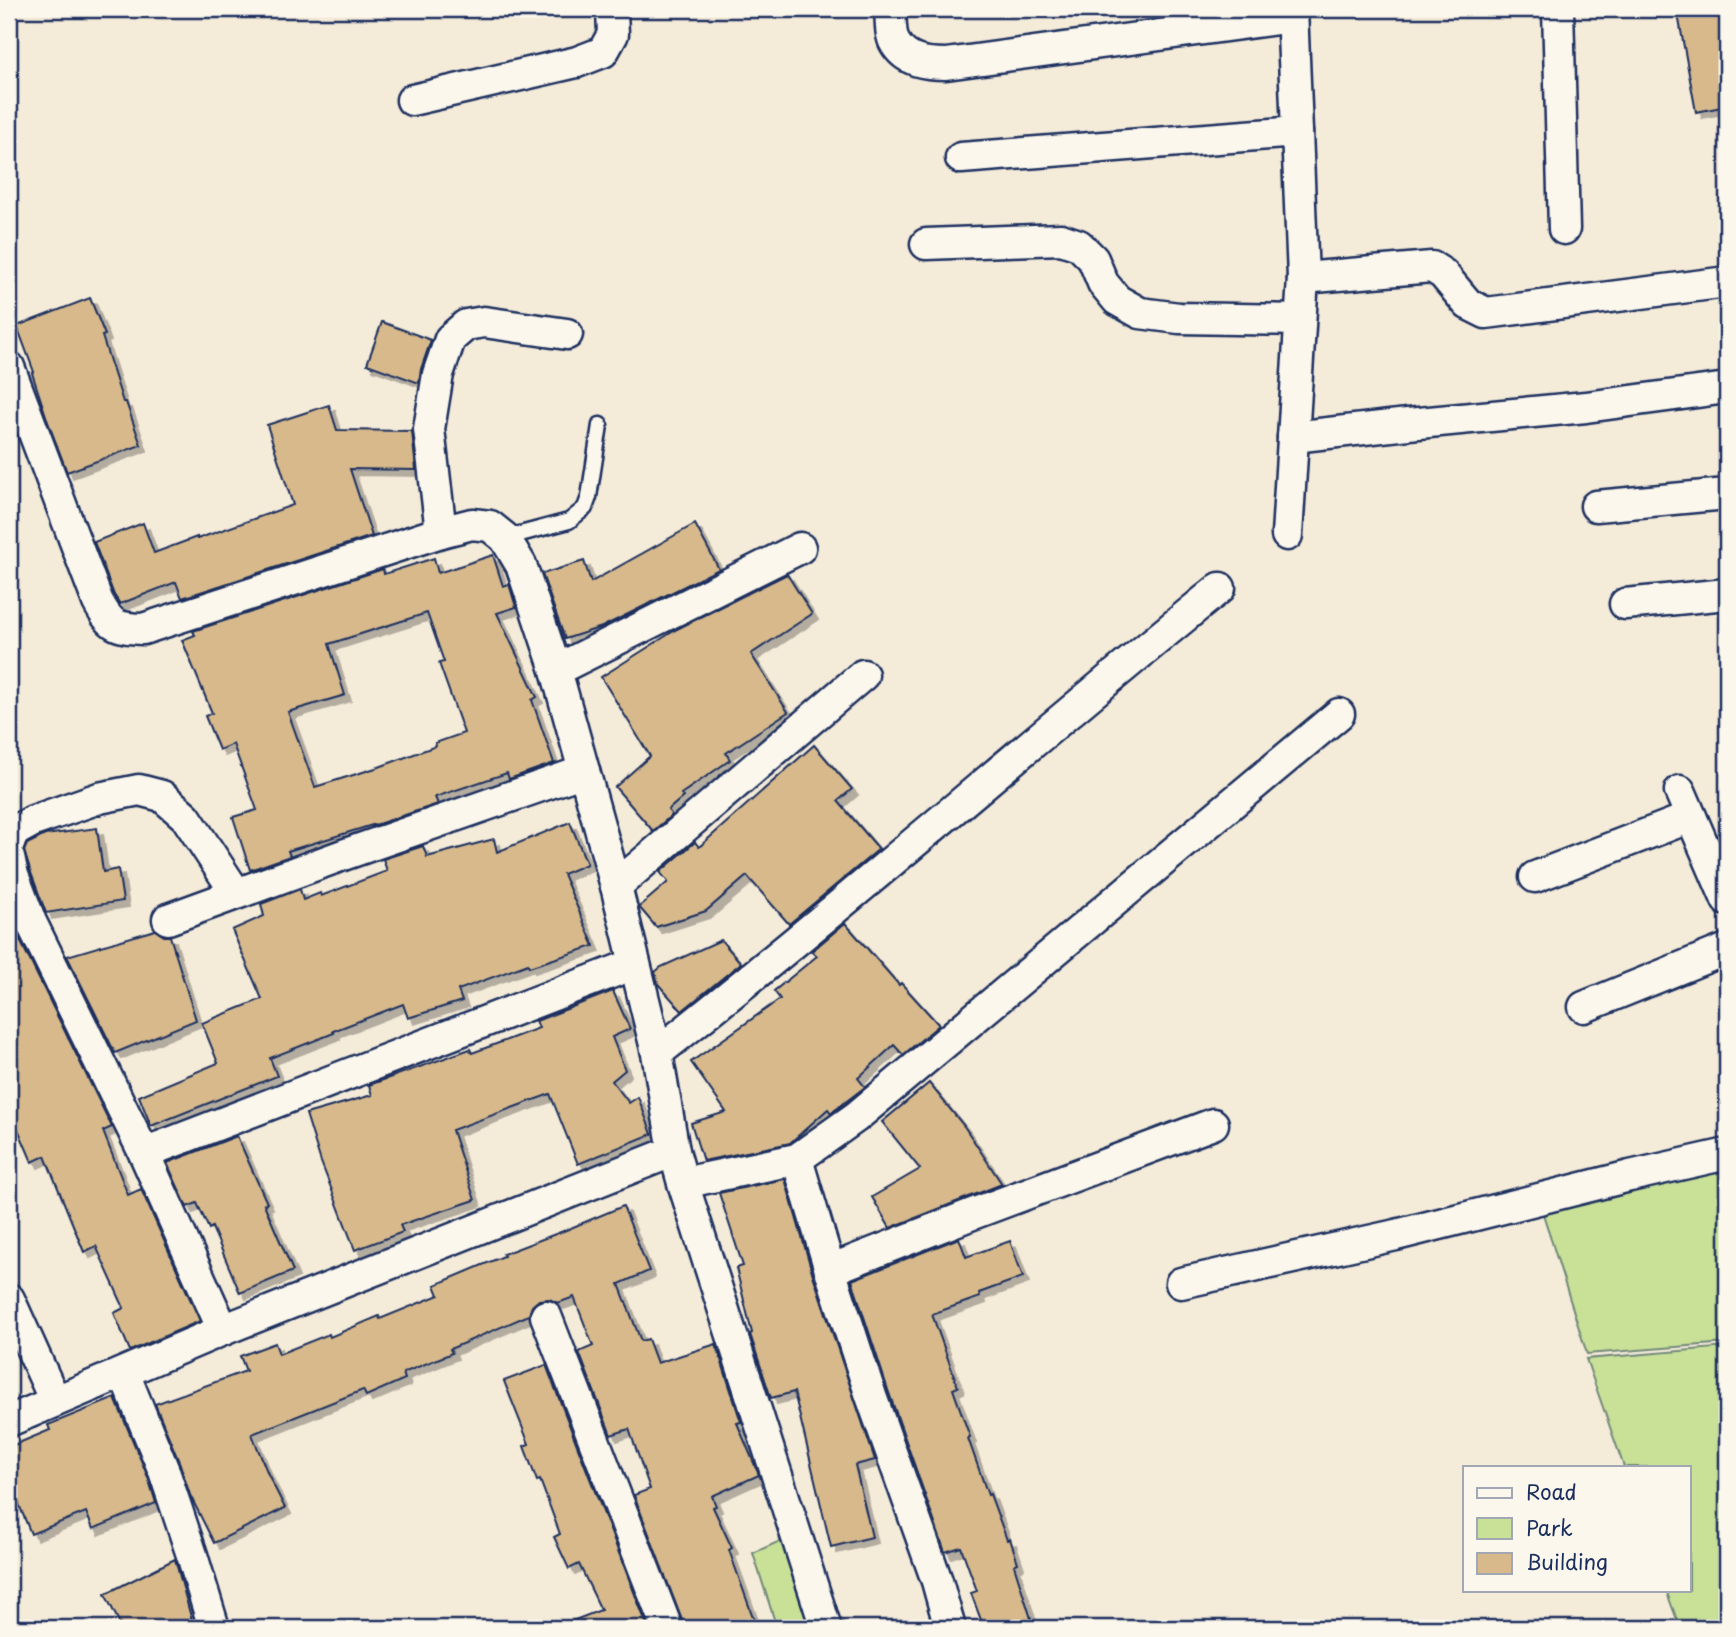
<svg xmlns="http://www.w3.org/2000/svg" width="1736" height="1637" font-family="'Playpen Sans',sans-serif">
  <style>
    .green { fill: #c8e197; stroke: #72887a; stroke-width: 2 }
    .building { fill: #d7b98b; stroke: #1b2f5e; stroke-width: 2; fill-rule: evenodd; filter: url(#shadow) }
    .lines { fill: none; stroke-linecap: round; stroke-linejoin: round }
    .lane-casing { stroke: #1b2f5e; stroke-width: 19 }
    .street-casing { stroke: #1b2f5e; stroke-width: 35 }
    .lane { stroke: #fbf7ec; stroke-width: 14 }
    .street { stroke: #fbf7ec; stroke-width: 30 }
  </style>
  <defs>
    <filter id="shadow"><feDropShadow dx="6" dy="6" stdDeviation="0" flood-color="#0004"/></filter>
  </defs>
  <rect width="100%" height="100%" fill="#f4ebd9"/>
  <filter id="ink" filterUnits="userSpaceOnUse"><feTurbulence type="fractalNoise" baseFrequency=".0143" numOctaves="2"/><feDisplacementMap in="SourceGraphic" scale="14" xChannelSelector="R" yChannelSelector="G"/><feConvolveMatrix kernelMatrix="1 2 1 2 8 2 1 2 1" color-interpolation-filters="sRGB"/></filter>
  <g filter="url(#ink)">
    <g class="green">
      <path d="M 1727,1156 L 1727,1343 L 1587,1354 L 1539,1201 Z"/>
      <path d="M 1727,1347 L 1727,1628 L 1680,1628 L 1666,1590 L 1689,1590 L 1689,1467 L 1624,1467 L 1586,1359 Z"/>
      <path d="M 789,1537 L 818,1628 L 777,1628 L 753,1553 Z"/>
    </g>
    <g class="building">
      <path d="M 1677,9 L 1721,9 L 1727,45 L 1727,106 L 1696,112 Z"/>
      <path d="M 90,298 L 105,335 L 102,336 L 123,402 L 126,402 L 141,445 L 67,472 L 48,422 L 32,373 L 34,372 L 17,326 Z"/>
      <path d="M 382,322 L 431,340 L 421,369 L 419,383 L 367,364 Z"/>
      <path d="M 329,405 L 337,430 L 412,431 L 416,470 L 350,469 L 372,536 L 182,598 L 176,582 L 120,604 L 114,595 L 94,542 L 143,523 L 154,553 L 197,537 L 197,539 L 293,505 L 267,425 Z"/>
      <path d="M 695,524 L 719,569 L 602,627 L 565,639 L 542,574 L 584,561 L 591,582 Z"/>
      <path d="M 493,555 L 503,586 L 509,584 L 516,607 L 497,613 L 537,697 L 532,700 L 554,763 L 509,779 L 507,773 L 435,797 L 438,804 L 372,826 L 372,825 L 288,851 L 290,856 L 250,870 L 233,817 L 257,810 L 233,744 L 219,750 L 205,716 L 212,713 L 182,640 L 195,635 L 193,631 L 383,569 L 384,574 L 434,558 L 438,573 ZM 427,613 L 444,662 L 439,663 L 464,733 L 435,743 L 436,746 L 379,767 L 315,787 L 288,712 L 345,695 L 329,644 Z"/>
      <path d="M 787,574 L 812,614 L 751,654 L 788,712 L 726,753 L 730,760 L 681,794 L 683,797 L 668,810 L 672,815 L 653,831 L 615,787 L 650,756 L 601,677 L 677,629 Z"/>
      <path d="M 814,745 L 852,789 L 838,801 L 879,849 L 789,924 L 747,876 L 706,911 L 656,927 L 639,907 L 668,882 L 660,872 L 695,842 L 699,847 Z"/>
      <path d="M 570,822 L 587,864 L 563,874 L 594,946 L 529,967 L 528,964 L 458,990 L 462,1001 L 408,1018 L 403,1004 L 333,1031 L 334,1033 L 270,1058 L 277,1076 L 151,1126 L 139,1096 L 218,1063 L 202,1023 L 262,999 L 232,930 L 264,916 L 261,904 L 300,889 L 303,900 L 320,893 L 321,896 L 387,871 L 383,859 L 423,846 L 427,857 L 494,839 L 497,852 Z"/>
      <path d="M 97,828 L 103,872 L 118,869 L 123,901 L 46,913 L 30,870 L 24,851 L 27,844 L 45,835 Z"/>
      <path d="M 9,913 L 15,930 L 112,1127 L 103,1131 L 128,1195 L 141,1189 L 200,1321 L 130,1351 L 114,1313 L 124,1308 L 96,1246 L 84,1252 L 45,1156 L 32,1162 L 9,1108 Z"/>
      <path d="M 845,923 L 899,985 L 901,983 L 939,1025 L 903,1055 L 894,1045 L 858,1078 L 865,1087 L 831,1113 L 828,1109 L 790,1143 L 703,1161 L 691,1123 L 726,1112 L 691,1062 L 780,999 L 774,991 L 817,956 L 812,951 Z"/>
      <path d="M 155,930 L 164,936 L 170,936 L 196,1020 L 115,1053 L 67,956 Z"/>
      <path d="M 721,940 L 741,963 L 682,1011 L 658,984 L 655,972 L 661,967 Z"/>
      <path d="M 613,991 L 630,1029 L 612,1037 L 625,1070 L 612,1081 L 629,1103 L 638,1097 L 652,1134 L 578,1164 L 550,1094 L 452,1130 L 475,1200 L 400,1225 L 403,1232 L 355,1250 L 321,1162 L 306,1114 L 372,1095 L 369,1085 L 470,1049 L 472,1053 L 539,1028 L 536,1021 Z"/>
      <path d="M 929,1083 L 964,1126 L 1002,1184 L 890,1228 L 872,1197 L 920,1169 L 882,1122 Z"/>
      <path d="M 237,1136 L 267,1203 L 264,1204 L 293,1271 L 240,1293 L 212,1227 L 209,1229 L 197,1203 L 187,1207 L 167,1163 Z"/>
      <path d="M 785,1179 L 813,1275 L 875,1460 L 855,1465 L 872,1537 L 831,1547 L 794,1392 L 771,1398 L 750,1334 L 752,1333 L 736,1268 L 743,1266 L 719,1193 Z"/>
      <path d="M 623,1206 L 649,1271 L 619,1284 L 641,1341 L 648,1339 L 657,1363 L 716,1344 L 741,1422 L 737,1423 L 759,1475 L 712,1496 L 716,1506 L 713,1507 L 732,1548 L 729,1550 L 754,1620 L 732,1628 L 685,1628 L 634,1495 L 650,1489 L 629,1429 L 611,1435 L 579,1352 L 593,1346 L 574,1297 L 558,1303 L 549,1299 L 539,1300 L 532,1306 L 529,1315 L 450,1349 L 452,1353 L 403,1373 L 405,1379 L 366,1396 L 363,1390 L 252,1434 L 268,1474 L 285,1508 L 214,1543 L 190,1495 L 180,1464 L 155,1404 L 246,1371 L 240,1356 L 275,1343 L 279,1354 L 329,1334 L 330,1337 L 379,1316 L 380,1319 L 439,1295 L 435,1285 L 504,1256 L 503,1254 L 566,1230 Z"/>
      <path d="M 959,1238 L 966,1257 L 1010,1241 L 1023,1277 L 979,1293 L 980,1297 L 932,1314 L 958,1387 L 953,1389 L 970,1437 L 968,1438 L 988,1495 L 990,1494 L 1007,1540 L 1010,1539 L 1018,1563 L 1014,1565 L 1034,1628 L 984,1628 L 971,1593 L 977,1591 L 961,1547 L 945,1552 L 888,1390 L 852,1280 Z"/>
      <path d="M 546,1365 L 648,1628 L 560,1628 L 559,1626 L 601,1610 L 579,1564 L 569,1569 L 554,1537 L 560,1534 L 540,1480 L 537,1481 L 524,1446 L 529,1444 L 504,1381 Z"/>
      <path d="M 115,1398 L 148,1477 L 156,1503 L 93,1529 L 86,1512 L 31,1534 L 9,1480 L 9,1447 L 50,1430 L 48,1425 Z"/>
      <path d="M 175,1559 L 194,1628 L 122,1628 L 105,1594 Z"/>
    </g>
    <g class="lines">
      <defs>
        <path id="lane" d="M 505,538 L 569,521 L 585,508 L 589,497 L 600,425"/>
        <g id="street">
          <path d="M 890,9 C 891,19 890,35 895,43 C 906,62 926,64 946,64 L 1292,17"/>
          <path d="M 1558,9 L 1564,229"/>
          <path d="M 412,100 L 577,62 L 603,52 L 613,34 L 612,9"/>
          <path d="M 961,158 L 1297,132"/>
          <path d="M 926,244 L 1061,239 L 1079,245 L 1093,259 L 1103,283 L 1117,300 L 1140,313 L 1179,318 L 1300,320"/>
          <path d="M 1303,278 L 1432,267 L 1443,274 L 1468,304 L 1486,313 L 1727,282"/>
          <path d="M 9,367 L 98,602 C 111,626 116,628 143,629 L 441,532 L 472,524 L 490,526 L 505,538 L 521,565 L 556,670 L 616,886 L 657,1053 L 674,1151 L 683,1183 L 826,1628"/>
          <path d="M 1293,437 L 1408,424 L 1586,407 L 1727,388"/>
          <path d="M 1596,506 L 1727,494"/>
          <path d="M 441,532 L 429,429 L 438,374 L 450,339 L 466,325 L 484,322 L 567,334"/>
          <path d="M 1287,535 L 1303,278 L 1292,9"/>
          <path d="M 1625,604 L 1727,594"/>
          <path d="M 556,670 L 800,548"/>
          <path d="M 1680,791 L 1727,900"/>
          <path d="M 9,843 L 13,832 L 33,821 L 99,798 L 139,790 L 162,796 L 186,817 L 236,893"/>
          <path d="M 9,858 L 13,875 L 31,922 L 144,1153 L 223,1330"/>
          <path d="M 1535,877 L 1691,817"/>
          <path d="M 616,886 L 863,675"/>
          <path d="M 168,919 L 343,855 L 584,771"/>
          <path d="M 1584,1007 L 1727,949"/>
          <path d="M 657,1053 C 848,903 1031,741 1220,588"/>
          <path d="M 144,1153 L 634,964"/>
          <path d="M 797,1159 L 830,1270 L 871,1396 L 937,1581 L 950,1628"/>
          <path d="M 683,1183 L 797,1159 L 856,1117 L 1339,714"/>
          <path d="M 830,1270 L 975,1213 L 1213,1124"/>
          <path d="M 1181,1283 L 1396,1235 L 1630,1176 L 1727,1154"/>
          <path d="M 9,1299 L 55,1401"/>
          <path d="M 546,1316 L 667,1628"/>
          <path d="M 124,1373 L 164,1471 L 192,1555 L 214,1628"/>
          <path d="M 9,1421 L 223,1330 L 674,1151"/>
        </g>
      </defs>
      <use href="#lane" class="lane-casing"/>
      <use href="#street" class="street-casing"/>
      <use href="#lane" class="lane"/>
      <use href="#street" class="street"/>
    </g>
  </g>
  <rect width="1736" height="1637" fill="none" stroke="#fbf7ec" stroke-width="35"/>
  <rect x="18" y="18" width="1701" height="1602" fill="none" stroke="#1b2f5e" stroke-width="2.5" filter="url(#ink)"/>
  <rect x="1463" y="1466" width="228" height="126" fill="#fbf7ec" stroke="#a1a7b3" stroke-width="2"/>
  <rect x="1477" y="1488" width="35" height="10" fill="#fbf7ec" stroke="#a1a7b3" stroke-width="2"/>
  <text x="1526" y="1500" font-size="21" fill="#1b2f5e">Road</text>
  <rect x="1477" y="1518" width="35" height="21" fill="#c8e197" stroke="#a1a7b3" stroke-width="2"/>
  <text x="1526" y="1536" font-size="21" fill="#1b2f5e">Park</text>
  <rect x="1477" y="1553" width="35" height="21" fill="#d7b98b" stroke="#a1a7b3" stroke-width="2"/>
  <text x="1526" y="1570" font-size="21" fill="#1b2f5e">Building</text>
</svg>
